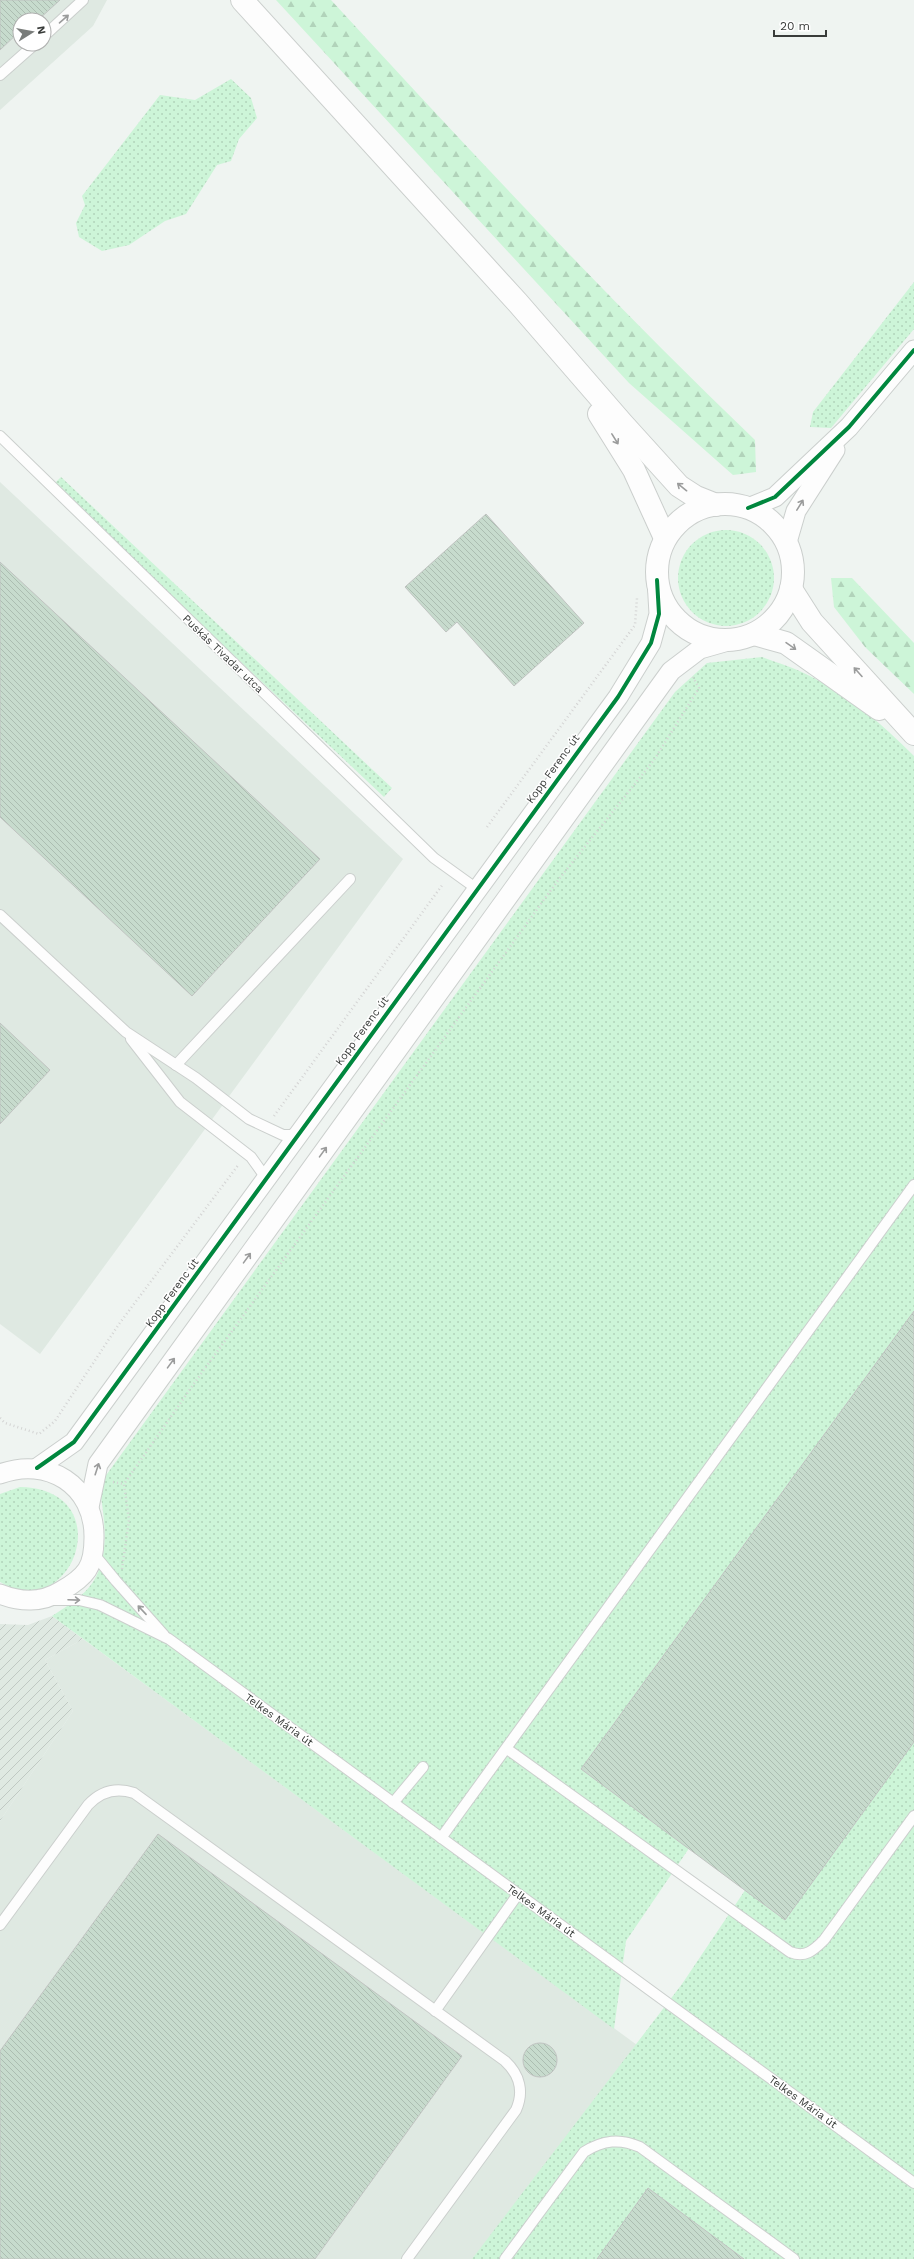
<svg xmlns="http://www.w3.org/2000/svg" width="914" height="2259" font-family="'Work Sans',sans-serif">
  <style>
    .built { fill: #dfe9e2; fill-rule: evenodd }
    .industrial { fill: url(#industrial-furrows) }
    .grass { fill: url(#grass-dots) }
    .forest { fill: url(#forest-firs) }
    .building { fill: url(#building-back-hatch); stroke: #c0c3c1 }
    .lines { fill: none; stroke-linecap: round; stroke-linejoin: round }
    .lane-casing { stroke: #cbcfcd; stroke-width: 12 }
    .street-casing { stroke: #cbcfcd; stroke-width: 21 }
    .secondary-casing { stroke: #cbcfcd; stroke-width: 24 }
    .path { stroke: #d4d4d4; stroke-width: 2.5; stroke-dasharray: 1 3; stroke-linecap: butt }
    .lane { stroke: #fdfdfd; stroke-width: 10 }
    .street { stroke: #fdfdfd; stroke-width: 19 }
    .secondary { stroke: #fdfdfd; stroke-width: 22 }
    .cycleway-casing { stroke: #fff; stroke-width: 6 }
    .cycleway { stroke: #00873e; stroke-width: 4 }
    .oneway { stroke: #9b9c9c }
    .labels { text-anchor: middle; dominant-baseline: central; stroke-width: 3; stroke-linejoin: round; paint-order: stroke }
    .street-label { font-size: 11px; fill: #393c3a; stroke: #fff }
  </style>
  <defs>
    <pattern id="industrial-furrows" width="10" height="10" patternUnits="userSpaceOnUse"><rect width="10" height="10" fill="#dfe9e2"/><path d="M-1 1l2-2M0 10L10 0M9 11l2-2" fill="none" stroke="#c0c9c3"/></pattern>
    <pattern id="grass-dots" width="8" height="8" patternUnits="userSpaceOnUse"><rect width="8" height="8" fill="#cdf5d8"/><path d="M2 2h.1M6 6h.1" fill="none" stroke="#b1d3ba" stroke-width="1.8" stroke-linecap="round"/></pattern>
    <pattern id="forest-firs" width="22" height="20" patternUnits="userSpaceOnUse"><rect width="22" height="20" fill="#cdf5d8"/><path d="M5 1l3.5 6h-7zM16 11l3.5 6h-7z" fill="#b1d3ba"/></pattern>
    <pattern id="building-back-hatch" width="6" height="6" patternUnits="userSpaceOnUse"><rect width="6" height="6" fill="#c7dbcd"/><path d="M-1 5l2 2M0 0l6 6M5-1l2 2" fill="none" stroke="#acbdb1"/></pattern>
  </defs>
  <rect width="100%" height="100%" fill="#eff4f1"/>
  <g class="built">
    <path d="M 0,0 L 107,0 L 93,26 L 0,110 ZM 20,20 L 44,20 L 44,44 L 20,44 Z"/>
    <path d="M 0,482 L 403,859 L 40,1354 L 0,1324 Z"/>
    <path d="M 83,1639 L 914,2248 L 914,2259 L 0,2259 L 0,1821 L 73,1711 L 45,1660 Z"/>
  </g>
  <path class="industrial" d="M 52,1616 L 83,1639 L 45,1660 L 73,1711 L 0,1821 L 0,1624 L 28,1625 Z"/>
  <g class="grass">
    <path d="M 231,79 L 251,98 L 257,118 L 239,139 L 231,161 L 217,165 L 186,214 L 165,221 L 129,245 L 102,251 L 79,237 L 76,223 L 85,205 L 82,196 L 160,95 L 195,100 Z"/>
    <path d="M 914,282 L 914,329 L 831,428 L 810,427 L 813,412 Z"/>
    <path d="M 61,477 L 392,788 L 384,797 L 53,485 Z"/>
    <circle cx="726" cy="578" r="48"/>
    <path d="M 762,657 C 778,663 795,668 810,676 C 850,696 883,725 914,756 L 914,1511 L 845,1619 L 626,1941 L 614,2029 L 52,1616 C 66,1607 84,1596 93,1582 C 111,1554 104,1515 99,1485 L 675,692 L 707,663 Z"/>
    <path d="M 20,1487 C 121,1489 74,1626 0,1582 L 0,1494 Z"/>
    <path d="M 914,1650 L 914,2259 L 472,2259 L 682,1984 L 902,1657 Z"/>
  </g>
  <g class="forest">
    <path d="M 276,0 L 331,0 C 469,150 608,299 755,440 L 756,472 L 733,475 L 629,383 Z"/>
    <path d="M 831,578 L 852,578 L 914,643 L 914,694 L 865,647 L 834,607 Z"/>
  </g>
  <g class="building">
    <path d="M 0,0 L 60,0 L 38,20 L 20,20 L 20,31 L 0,50 Z"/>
    <path d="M 486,514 L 584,623 L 514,686 L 457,622 L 446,632 L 405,587 Z"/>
    <path d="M 0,562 L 320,859 L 192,996 L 0,817 Z"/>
    <path d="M 0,1023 L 50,1070 L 0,1124 Z"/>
    <path d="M 914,1311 L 914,1742 L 785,1920 L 581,1769 Z"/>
    <path d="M 158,1834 L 462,2056 L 315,2259 L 0,2259 L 0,2051 Z"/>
    <circle cx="540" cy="2060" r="17"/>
    <path d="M 648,2188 L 744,2259 L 597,2259 Z"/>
  </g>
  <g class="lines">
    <defs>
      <g id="lane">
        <path d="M 44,36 L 83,0"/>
        <path d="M 0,75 L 35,44"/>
        <path d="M 0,436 L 434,858 L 477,889"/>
        <path d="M 0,915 L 126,1032 L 196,1078 L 249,1119 L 283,1135 L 291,1135 L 298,1131"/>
        <path d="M 131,1039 L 180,1102 L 251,1157 L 266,1178"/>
        <path d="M 176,1065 L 350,879"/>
        <path d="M 93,1553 L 116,1581 L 164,1635"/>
        <path d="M 51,1600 L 79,1600 L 100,1605 L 169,1639 L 914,2183"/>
        <path d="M 507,1749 L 790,1952 C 805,1958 813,1951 824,1940 L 914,1816"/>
        <path d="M 393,1803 L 423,1767"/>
        <path d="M 441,1838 L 914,1185"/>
        <path d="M 0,1925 L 88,1805 C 101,1791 116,1787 134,1793 L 505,2061 C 520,2075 524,2092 516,2110 L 407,2259"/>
        <path d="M 435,2011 L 518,1894"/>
        <path d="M 505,2259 L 584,2152 C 603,2140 620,2138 640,2147 L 794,2259"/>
      </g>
      <g id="street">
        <path d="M 748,508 L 775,497 L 849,427 L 914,350"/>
        <path d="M 787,542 L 796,511 L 835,450"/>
        <path d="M 37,1468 L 74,1442 L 618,697 L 651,643 L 659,614 L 657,580"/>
        <path d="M 0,1474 C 47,1456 95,1485 94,1538 C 94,1548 93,1561 87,1570 C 81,1579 70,1586 61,1591 C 42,1603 20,1602 0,1594"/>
        <path d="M 89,1507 L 98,1464 L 671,671 L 700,649 L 728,641"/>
      </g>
      <g id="secondary">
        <path d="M 242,0 L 518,303 L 622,423 L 679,486 L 696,497 L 716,505"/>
        <path d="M 599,414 L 634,470 L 665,538"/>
        <circle cx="725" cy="572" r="68"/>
        <path d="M 791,589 L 812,622 L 914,734"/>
        <path d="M 754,634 L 786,643 L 879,709"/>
      </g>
    </defs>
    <use href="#lane" class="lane-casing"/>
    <use href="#street" class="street-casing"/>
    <use href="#secondary" class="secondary-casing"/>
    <g class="path">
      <path d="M 487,827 L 635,625 L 637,598"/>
      <path d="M 274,1116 L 443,884"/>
      <path d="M 0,1418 L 5,1423 L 39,1434 L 55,1421 L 119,1324 L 239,1164"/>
      <path d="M 113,1482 L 124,1484"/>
      <path d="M 122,1569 L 129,1520 L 124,1484 L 193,1385 L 559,879 L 654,760 L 699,688 L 693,677"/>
    </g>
    <use href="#lane" class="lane"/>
    <use href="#street" class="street"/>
    <use href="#secondary" class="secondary"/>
    <defs>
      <g id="cycleway">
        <path d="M 748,508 L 775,497 L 849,427 L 914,350"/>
        <path d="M 37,1468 L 74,1442 L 618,697 L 651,643 L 659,614 L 657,580"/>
      </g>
    </defs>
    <use href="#cycleway" class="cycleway-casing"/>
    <use href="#cycleway" class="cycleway"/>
  </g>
  <defs><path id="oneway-shaft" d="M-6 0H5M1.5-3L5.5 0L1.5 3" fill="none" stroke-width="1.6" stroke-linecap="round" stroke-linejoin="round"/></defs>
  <g class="oneway">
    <use href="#oneway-shaft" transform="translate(64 19) rotate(-41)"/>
    <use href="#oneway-shaft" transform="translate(615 439) rotate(58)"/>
    <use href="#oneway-shaft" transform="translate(682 487) rotate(-141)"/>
    <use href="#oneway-shaft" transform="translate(800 505) rotate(-58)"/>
    <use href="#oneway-shaft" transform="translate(791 646) rotate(35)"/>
    <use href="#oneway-shaft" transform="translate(858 672) rotate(-132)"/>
    <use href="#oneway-shaft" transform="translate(323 1152) rotate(-54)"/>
    <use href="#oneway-shaft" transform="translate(247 1258) rotate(-54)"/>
    <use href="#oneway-shaft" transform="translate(171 1363) rotate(-54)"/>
    <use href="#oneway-shaft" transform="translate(97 1469) rotate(-72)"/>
    <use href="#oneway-shaft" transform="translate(74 1600) rotate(2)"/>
    <use href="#oneway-shaft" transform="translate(142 1610) rotate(-133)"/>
  </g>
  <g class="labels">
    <g class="street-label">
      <text transform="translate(223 654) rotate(44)">Puskás Tivadar utca</text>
      <text transform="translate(553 769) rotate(-54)">Kopp Ferenc út</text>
      <text transform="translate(362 1031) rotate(-54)">Kopp Ferenc út</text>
      <text transform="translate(172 1293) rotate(-54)">Kopp Ferenc út</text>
      <text transform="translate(279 1720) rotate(36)">Telkes Mária út</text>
      <text transform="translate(541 1911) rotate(36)">Telkes Mária út</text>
      <text transform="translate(803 2102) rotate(36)">Telkes Mária út</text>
    </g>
  </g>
  <g transform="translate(32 32) rotate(79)"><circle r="19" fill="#ffffff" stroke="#b0b1b0"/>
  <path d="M0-3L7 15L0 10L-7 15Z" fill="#797c7a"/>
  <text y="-6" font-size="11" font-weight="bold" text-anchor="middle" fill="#393c3a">N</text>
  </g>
  <path d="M774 30v6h52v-6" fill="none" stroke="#393c3a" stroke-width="2"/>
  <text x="780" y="30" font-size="12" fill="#393c3a" stroke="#ffffff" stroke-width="3" paint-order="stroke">20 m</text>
</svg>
